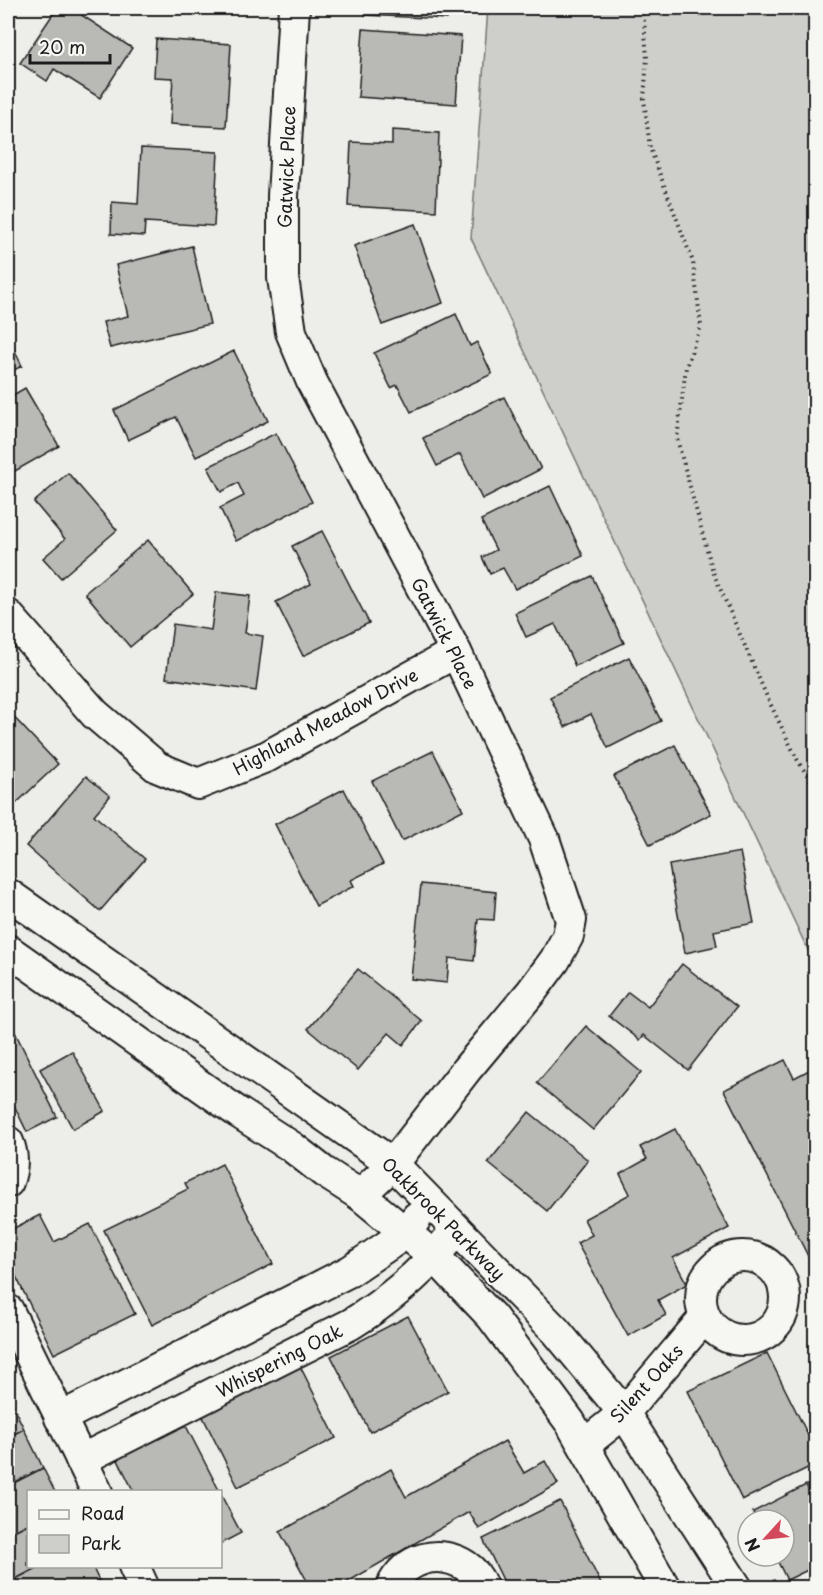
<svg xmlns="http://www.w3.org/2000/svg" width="823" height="1595" font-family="'Playpen Sans',sans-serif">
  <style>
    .green { fill: #cececb; stroke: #757574; stroke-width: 1.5 }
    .building { fill: #b9b9b6; stroke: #1c1c1c; stroke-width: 1.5 }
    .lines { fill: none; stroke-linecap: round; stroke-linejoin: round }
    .minor-casing { stroke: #1c1c1c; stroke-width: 34 }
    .path { stroke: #1c1c1c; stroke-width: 4; stroke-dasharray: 1.5 4.5; stroke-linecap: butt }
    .minor { stroke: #f6f6f2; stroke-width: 30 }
    .labels { text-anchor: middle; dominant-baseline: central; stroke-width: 4.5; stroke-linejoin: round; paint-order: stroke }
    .street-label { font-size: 18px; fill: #1c1c1c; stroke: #f6f6f2 }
  </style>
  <rect width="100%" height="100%" fill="#edede9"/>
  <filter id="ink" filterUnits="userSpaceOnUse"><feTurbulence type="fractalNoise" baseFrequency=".0167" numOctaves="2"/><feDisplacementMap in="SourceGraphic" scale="12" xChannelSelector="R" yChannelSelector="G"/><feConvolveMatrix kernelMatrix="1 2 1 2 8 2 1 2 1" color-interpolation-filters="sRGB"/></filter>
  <g filter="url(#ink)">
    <path class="green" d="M 488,8 L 815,8 L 815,965 L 471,238 Z"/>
    <g class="building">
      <path d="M 57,8 L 71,8 L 132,48 L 100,98 L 54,69 L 47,81 L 20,63 Z"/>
      <path d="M 365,8 L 447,8 L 447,19 L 365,15 Z"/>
      <path d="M 363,29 L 461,36 L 456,104 L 358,97 Z"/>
      <path d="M 156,39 L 231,44 L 226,127 L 170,124 L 173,78 L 154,77 Z"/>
      <path d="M 392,130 L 439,133 L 436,211 L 348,206 L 351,142 L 392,144 Z"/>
      <path d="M 141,148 L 218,152 L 214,226 L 145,222 L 144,236 L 111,234 L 112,202 L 138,204 Z"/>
      <path d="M 415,224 L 443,303 L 382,325 L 354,246 Z"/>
      <path d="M 192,246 L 210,324 L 110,348 L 103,322 L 128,316 L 116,265 Z"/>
      <path d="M 456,314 L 470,346 L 477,342 L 492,374 L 411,412 L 397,385 L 391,388 L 374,353 Z"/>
      <path d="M 8,336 L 22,366 L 8,373 Z"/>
      <path d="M 234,351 L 268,421 L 196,457 L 176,417 L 128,440 L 114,410 Z"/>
      <path d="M 25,388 L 59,446 L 8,475 L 8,398 Z"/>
      <path d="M 504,397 L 541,469 L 482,499 L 460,454 L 437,466 L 423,438 Z"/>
      <path d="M 276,433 L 312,502 L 236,541 L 220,508 L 244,496 L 238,483 L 221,492 L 208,467 Z"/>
      <path d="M 68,473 L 117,530 L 61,578 L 43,558 L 65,539 L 34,502 Z"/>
      <path d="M 550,486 L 583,556 L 515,589 L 503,568 L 490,574 L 482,557 L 496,550 L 481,520 Z"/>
      <path d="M 322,531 L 369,623 L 303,656 L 276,602 L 311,584 L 292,546 Z"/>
      <path d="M 148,540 L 193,594 L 130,647 L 85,593 Z"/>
      <path d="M 592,576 L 624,643 L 575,666 L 555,624 L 526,637 L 515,613 Z"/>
      <path d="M 216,592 L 250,596 L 245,633 L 263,636 L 256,691 L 166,678 L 173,624 L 211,630 Z"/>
      <path d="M 629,657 L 661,721 L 608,748 L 591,714 L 565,727 L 550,697 Z"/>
      <path d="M 8,711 L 58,764 L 8,811 Z"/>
      <path d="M 675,745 L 711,814 L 650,845 L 614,776 Z"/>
      <path d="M 433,751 L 463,810 L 402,841 L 372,781 Z"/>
      <path d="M 86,776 L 110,796 L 94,815 L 145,859 L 100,911 L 26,846 Z"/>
      <path d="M 344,789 L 383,864 L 351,880 L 354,886 L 316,906 L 275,824 Z"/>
      <path d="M 740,852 L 754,923 L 714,931 L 717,946 L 685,953 L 669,865 Z"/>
      <path d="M 421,884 L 496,892 L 494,920 L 478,919 L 474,961 L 449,958 L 447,983 L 411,979 Z"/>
      <path d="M 682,964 L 737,1007 L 688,1070 L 644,1035 L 640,1040 L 609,1016 L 628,992 L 648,1007 Z"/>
      <path d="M 358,969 L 422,1021 L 403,1045 L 389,1033 L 358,1070 L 308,1029 Z"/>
      <path d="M 8,1018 L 57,1117 L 27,1132 L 8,1093 Z"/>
      <path d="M 586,1026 L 641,1072 L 593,1130 L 537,1083 Z"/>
      <path d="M 72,1051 L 105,1111 L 73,1129 L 40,1069 Z"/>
      <path d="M 785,1060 L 794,1078 L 813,1068 L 816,1073 L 816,1272 L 724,1090 Z"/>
      <path d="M 529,1112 L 588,1160 L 547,1211 L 488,1163 Z"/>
      <path d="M 675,1129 L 729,1228 L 673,1258 L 687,1284 L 658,1300 L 666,1315 L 628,1336 L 577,1243 L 592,1235 L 584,1219 L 630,1194 L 620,1174 L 647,1159 L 640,1147 Z"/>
      <path d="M 222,1164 L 273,1264 L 152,1325 L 104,1230 L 188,1189 L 185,1183 Z"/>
      <path d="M 40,1215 L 54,1242 L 90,1224 L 135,1314 L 54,1354 L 8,1260 L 8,1231 Z"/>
      <path d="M 408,1316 L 448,1391 L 370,1432 L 331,1356 Z"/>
      <path d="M 767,1353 L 816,1451 L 816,1464 L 742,1500 L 688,1391 Z"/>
      <path d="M 297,1360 L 336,1438 L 238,1487 L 199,1409 Z"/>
      <path d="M 8,1395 L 24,1429 L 8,1437 Z"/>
      <path d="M 185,1424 L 220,1492 L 134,1492 L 117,1458 Z"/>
      <path d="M 24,1429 L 43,1468 L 8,1486 L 8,1437 Z"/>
      <path d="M 505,1441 L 524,1473 L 545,1461 L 558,1484 L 479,1529 L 469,1512 L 337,1588 L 311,1588 L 280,1532 L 391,1469 L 406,1497 Z"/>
      <path d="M 43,1468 L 55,1492 L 28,1492 L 28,1524 L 8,1534 L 8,1486 Z"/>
      <path d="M 806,1485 L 816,1503 L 816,1566 L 787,1580 L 775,1556 L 784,1556 L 784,1520 L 757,1520 L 753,1512 Z"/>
      <path d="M 220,1493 L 241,1533 L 220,1544 Z"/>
      <path d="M 560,1501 L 603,1588 L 507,1588 L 483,1539 Z"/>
      <path d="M 28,1524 L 28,1566 L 41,1566 L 8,1583 L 8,1534 Z"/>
      <path d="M 41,1566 L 92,1566 L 101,1585 L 97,1588 L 8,1588 L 8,1583 Z"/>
    </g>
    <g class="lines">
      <defs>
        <g id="minor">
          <path d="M 294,8 L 283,196 L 283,278 L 291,332 L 312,382 L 456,652 L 544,839 L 571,920 L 568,936 L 555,960 L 532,991 L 466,1070 L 393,1164 L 360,1195"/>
          <path d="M 8,615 L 95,714 L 157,767 L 198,784 L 268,756 L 456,652"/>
          <path d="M 8,894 L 393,1164 L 556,1331 L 624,1413 L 737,1588"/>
          <path d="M 8,950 L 239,1113 L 292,1147 L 324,1172 L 360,1195 L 435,1257 L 492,1317 L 570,1422 L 665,1588"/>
          <path d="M 8,1142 C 14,1156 13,1168 8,1182"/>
          <circle cx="743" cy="1298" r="42"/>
          <path d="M 8,1310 L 97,1492"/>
          <path d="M 60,1418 L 350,1271 L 406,1233 L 417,1217"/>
          <path d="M 584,1445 L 624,1413 L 705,1317"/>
          <path d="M 81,1460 L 351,1324 C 385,1303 422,1273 446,1242"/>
          <path d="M 134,1566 L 144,1588"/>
          <path d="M 391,1588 C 404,1558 439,1548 466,1566 C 474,1571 479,1579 483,1588"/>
        </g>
      </defs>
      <use href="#minor" class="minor-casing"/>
      <path class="path" d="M 643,8 L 647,58 L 644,99 L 650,148 L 693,262 L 701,326 L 686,367 L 677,439 L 713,572 L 767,697 L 797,759 L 816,789"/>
      <use href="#minor" class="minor"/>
    </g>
  </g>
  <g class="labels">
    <g class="street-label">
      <text transform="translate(286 167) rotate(-88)">Gatwick Place</text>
      <text transform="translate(445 633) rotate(63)">Gatwick Place</text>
      <text transform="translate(325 721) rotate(-28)">Highland Meadow Drive</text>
      <text transform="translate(444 1218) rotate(45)">Oakbrook Parkway</text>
      <text transform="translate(279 1360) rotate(-27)">Whispering Oak</text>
      <text transform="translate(646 1383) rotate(-48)">Silent Oaks</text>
    </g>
  </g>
  <rect width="823" height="1595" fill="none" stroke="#f6f6f2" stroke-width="30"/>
  <rect x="15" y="15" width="793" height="1565" fill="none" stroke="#1c1c1c" stroke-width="2" filter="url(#ink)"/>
  <rect x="27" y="1490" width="195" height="78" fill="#f6f6f2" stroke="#9f9f9c" stroke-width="1.5"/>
  <rect x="39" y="1510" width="30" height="9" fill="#f6f6f2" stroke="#9f9f9c" stroke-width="1.5"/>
  <text x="81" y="1520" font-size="18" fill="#1c1c1c">Road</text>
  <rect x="39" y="1535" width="30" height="18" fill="#cececb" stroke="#9f9f9c" stroke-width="1.5"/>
  <text x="81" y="1550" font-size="18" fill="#1c1c1c">Park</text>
  <g transform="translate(766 1538) rotate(243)"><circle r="28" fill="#f6f6f2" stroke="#9f9f9c" stroke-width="1.5"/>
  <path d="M0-4.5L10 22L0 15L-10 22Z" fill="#d1495b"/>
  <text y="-9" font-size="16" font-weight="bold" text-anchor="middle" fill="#1c1c1c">N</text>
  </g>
  <path d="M30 54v9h80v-9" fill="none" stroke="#1c1c1c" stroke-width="3"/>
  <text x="39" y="54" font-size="18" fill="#1c1c1c" stroke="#f6f6f2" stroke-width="4.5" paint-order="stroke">20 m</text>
</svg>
